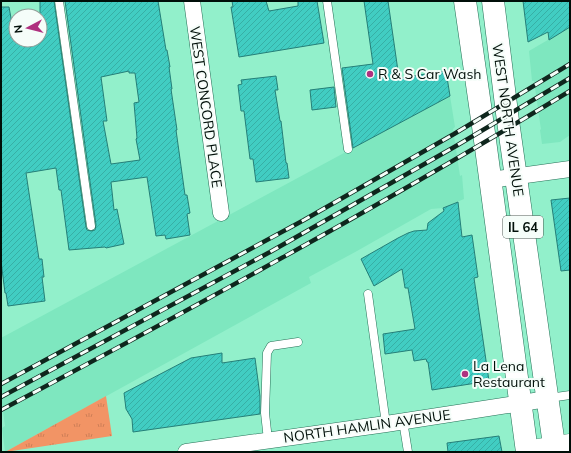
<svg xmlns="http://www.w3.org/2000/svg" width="571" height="453" font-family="Mulish,sans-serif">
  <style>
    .built { fill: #7ee7bf }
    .grass { fill: url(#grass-tufts) }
    .building { fill: url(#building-hatch); stroke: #257f78; fill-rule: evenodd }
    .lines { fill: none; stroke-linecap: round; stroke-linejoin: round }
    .service-casing { stroke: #267057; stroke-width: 9 }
    .minor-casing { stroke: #267057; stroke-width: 17 }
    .tertiary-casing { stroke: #267057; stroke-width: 21 }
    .primary-casing { stroke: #267057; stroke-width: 23 }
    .service { stroke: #fff; stroke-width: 8 }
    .minor { stroke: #fff; stroke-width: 16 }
    .tertiary { stroke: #fff; stroke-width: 20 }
    .primary { stroke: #fff; stroke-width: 22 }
    .rail-casing { stroke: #0f261d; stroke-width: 4.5 }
    .rail { stroke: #f5fdf9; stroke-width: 3; stroke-dasharray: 9; stroke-linecap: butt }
    .poi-dot { fill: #af317f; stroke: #f5fdf9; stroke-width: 1.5 }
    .labels { text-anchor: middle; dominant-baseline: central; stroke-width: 4; stroke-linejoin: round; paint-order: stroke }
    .shield { fill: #f5fdf9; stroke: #4a5651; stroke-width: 1 }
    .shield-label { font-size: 13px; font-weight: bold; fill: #000f09 }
    .poi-label { font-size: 14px; fill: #000f09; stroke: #f5fdf9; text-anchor: start }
    .street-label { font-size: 14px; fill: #000f09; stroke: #f5fdf9 }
  </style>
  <defs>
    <pattern id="grass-tufts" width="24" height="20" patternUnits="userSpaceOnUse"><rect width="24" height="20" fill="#f29465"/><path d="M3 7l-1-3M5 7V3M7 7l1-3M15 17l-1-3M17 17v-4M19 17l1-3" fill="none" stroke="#ce7e56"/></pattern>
    <pattern id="building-hatch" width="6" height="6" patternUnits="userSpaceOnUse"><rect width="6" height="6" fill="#41cdc2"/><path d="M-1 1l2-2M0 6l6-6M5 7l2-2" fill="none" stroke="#37afa5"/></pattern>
  </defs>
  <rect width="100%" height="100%" fill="#92f0cb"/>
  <g class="built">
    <path d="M 570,27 L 570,135 L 560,142 L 542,144 L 540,130 L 541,129 L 540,123 L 534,81 L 532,81 L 529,51 Z"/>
    <path d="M 450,96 L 455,127 L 453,129 L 460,176 L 462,175 L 464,199 L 443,208 L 431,209 L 357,251 L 309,277 L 311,283 L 5,452 L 2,428 L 5,426 L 1,396 L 1,338 L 344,153 Z"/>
  </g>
  <path class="grass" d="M 106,396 L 112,436 L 5,452 Z"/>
  <g class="building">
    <path d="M 40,1 L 54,1 L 86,227 L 87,230 L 91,231 L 95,230 L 96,225 L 65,1 L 158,1 L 166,50 L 167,50 L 170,67 L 169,67 L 172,89 L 171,89 L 177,130 L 176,130 L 185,195 L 187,195 L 190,213 L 187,214 L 190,235 L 166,239 L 165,235 L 156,236 L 147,177 L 111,182 L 114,210 L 117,209 L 124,244 L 106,248 L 105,247 L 69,250 L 61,190 L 59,190 L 56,168 L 26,173 L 39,259 L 42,259 L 44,277 L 42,277 L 45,301 L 8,306 L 6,293 L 5,293 L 1,261 L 1,7 L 9,7 L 15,40 L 40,40 ZM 129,71 L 129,73 L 135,73 L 139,102 L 134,103 L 137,138 L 136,139 L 140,160 L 111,164 L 103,121 L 107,121 L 101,77 Z"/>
    <path d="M 232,1 L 266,1 L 269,11 L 298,6 L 298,1 L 317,1 L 324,43 L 239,57 L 231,7 L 233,7 Z"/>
    <path d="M 364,1 L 388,1 L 399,78 L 446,71 L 450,96 L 353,148 L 342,68 L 373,64 Z"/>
    <path d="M 523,1 L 570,1 L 570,27 L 549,40 L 548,32 L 528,42 Z"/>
    <path d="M 276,76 L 278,90 L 275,90 L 280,121 L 281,121 L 286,163 L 287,163 L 289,178 L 256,182 L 253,159 L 250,159 L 244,111 L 241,111 L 238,85 L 242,84 L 241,80 Z"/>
    <path d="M 334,87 L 336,107 L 312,110 L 310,90 Z"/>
    <path d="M 570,198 L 570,270 L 561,271 L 551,200 Z"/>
    <path d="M 458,202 L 462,237 L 472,235 L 478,277 L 474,278 L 489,381 L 432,390 L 428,362 L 427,362 L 426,359 L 414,361 L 412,350 L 385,354 L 383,334 L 415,329 L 408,288 L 405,288 L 402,269 L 374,286 L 361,259 L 398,238 L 408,233 L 414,231 L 427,230 L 428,223 L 444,211 L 443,208 Z"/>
    <path d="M 222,353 L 222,363 L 255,358 L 260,396 L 260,414 L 133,432 L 132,419 L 126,409 L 124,393 L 191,358 Z"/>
    <path d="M 499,436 L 502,452 L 448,452 L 447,443 Z"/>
  </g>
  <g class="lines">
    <defs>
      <g id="service">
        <path d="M 59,1 L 91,226"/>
        <path d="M 327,1 L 348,149"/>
        <path d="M 368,294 L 386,424"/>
        <path d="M 549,398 L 570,395"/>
        <path d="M 403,421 L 408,452"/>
        <path d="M 268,440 L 265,413 L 267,353 L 271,346 L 298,342"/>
      </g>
      <g id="minor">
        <path d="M 192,1 L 221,213"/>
        <path d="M 490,180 L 570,169"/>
        <path d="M 186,452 L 386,424 L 547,399"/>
      </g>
      <path id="tertiary" d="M 526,451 L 570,444"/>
      <g id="primary">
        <path d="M 465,1 L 484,133 L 527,452"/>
        <path d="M 493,1 L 508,121 L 555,452"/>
      </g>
    </defs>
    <use href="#service" class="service-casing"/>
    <use href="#minor" class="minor-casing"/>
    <use href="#tertiary" class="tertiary-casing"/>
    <use href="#primary" class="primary-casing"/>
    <use href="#service" class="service"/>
    <use href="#minor" class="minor"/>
    <use href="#tertiary" class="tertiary"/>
    <use href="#primary" class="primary"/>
    <defs>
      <g id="rail">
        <path d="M 1,384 L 304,220 L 454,134 L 570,64"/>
        <path d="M 1,397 L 270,252 L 456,146 L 570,78"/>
        <path d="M 1,410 C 193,308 384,204 570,91"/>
      </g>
    </defs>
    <use href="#rail" class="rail-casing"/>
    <use href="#rail" class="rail"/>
  </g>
  <g class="poi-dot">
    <circle cx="370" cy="74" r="4"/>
    <circle cx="465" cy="374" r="4"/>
  </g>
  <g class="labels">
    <rect class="shield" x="503" y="216" width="40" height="22" rx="3"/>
    <g class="shield-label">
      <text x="523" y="227">IL 64</text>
    </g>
    <g class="poi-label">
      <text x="378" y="74">R &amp; S Car Wash</text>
      <text x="473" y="366">La Lena<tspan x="473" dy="16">Restaurant</tspan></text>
    </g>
    <g class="street-label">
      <text transform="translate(206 107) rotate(82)">WEST CONCORD PLACE</text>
      <text transform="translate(508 120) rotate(82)">WEST NORTH AVENUE</text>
      <text transform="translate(367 426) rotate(-8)">NORTH HAMLIN AVENUE</text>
    </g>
  </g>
  <rect width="571" height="453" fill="none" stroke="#000f09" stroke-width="4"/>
  <g transform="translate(28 28) rotate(263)"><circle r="19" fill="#f5fdf9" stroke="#939e99"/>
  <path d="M0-3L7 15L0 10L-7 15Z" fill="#af317f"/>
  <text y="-6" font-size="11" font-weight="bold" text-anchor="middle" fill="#000f09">N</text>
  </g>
</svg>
